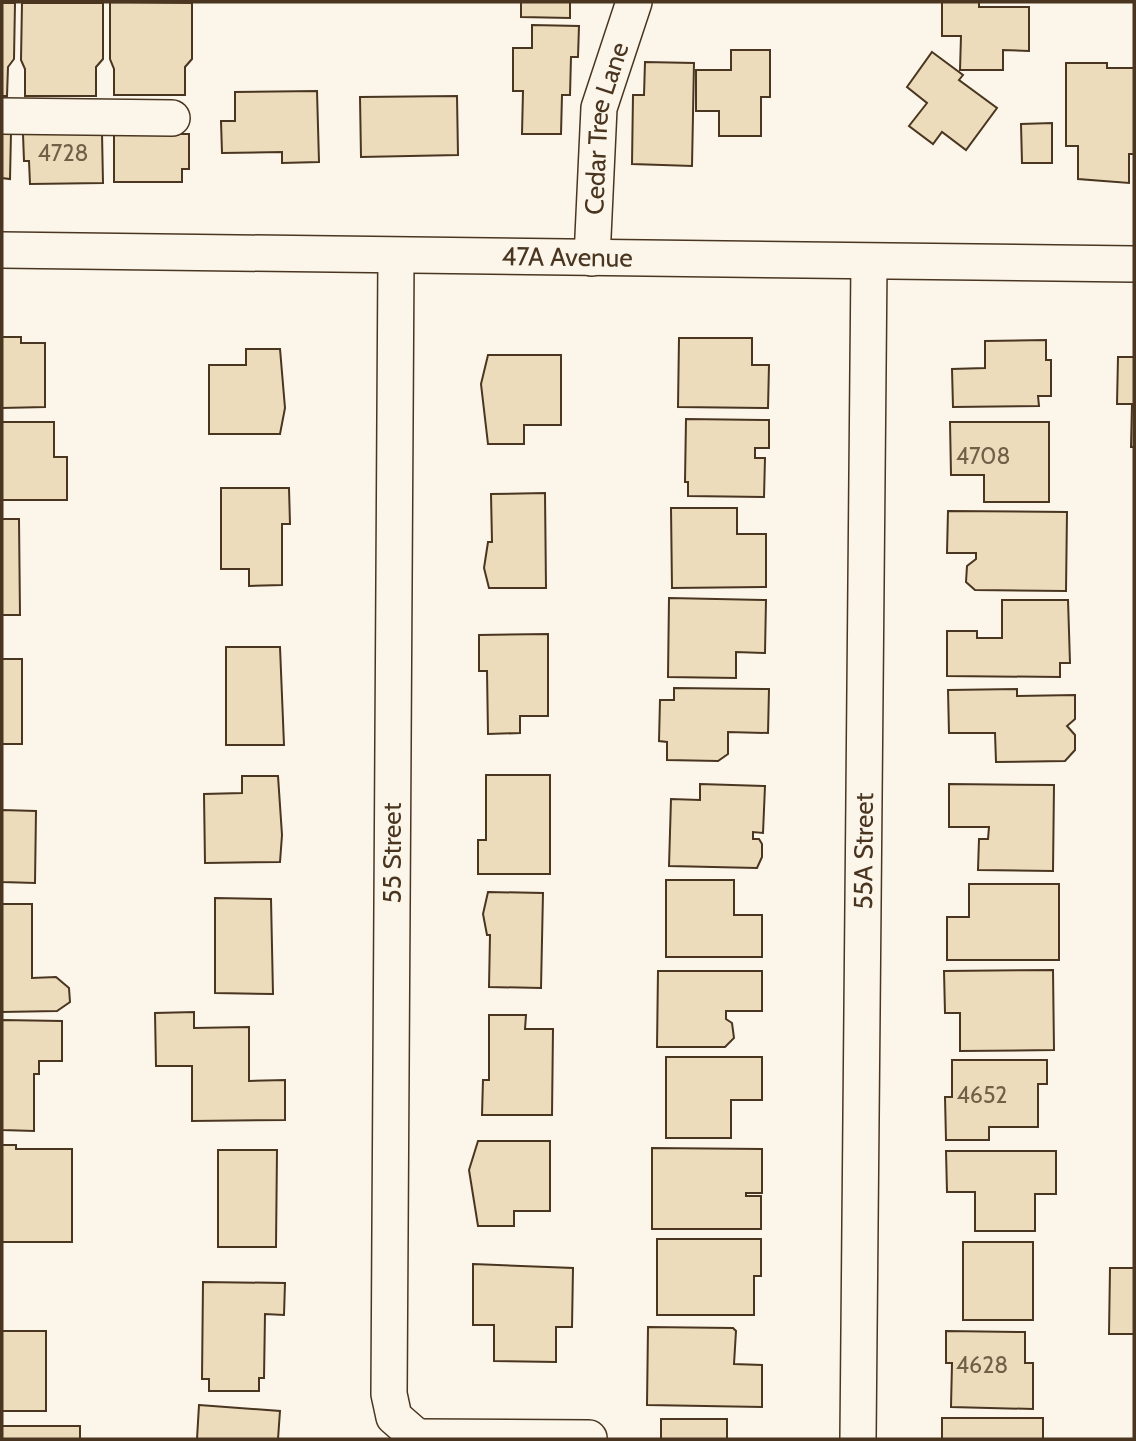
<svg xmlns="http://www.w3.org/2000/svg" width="1136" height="1441" font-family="Cabin,sans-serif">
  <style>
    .building { fill: #ecdcbc; stroke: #4a3520; stroke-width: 2 }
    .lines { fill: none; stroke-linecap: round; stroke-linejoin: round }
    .street-casing { stroke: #4a3520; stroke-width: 38 }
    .street { stroke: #fbf6e9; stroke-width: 35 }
    .labels { text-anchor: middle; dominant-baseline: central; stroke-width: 5; stroke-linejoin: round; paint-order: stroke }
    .number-label { font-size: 23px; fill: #725f47 }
    .street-label { font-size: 26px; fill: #4a3520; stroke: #fbf6e9 }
  </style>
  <rect width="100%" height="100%" fill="#fbf6e9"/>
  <g class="building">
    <path d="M 110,2 L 192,3 L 192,59 L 185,67 L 185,95 L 114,95 L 114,69 L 110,59 Z"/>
    <path d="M 521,2 L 570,2 L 570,18 L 521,17 Z"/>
    <path d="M 942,2 L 979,2 L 979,7 L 1029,7 L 1029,51 L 1003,50 L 1003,70 L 960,70 L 961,36 L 942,36 Z"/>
    <path d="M 2,3 L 15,3 L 14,59 L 8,67 L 7,96 L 2,96 Z"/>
    <path d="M 22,3 L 103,3 L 103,59 L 96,67 L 96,96 L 25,96 L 25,69 L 21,60 Z"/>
    <path d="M 532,25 L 579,26 L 578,57 L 571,57 L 570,95 L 562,95 L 561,134 L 522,134 L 523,91 L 513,91 L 513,48 L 532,48 Z"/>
    <path d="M 731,50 L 770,50 L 770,97 L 761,97 L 761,136 L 719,136 L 719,111 L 696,111 L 696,70 L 731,70 Z"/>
    <path d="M 932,52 L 963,75 L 959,80 L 997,108 L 966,150 L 942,132 L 933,144 L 909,126 L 927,103 L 907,87 Z"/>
    <path d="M 645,62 L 694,63 L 692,166 L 632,164 L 633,95 L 644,95 Z"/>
    <path d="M 1066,63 L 1107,63 L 1107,68 L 1134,68 L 1134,154 L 1129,154 L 1129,183 L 1078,179 L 1078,146 L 1066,146 Z"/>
    <path d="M 317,91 L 319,162 L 282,163 L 282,152 L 222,153 L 221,121 L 235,121 L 235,92 Z"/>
    <path d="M 457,96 L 458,155 L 361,157 L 360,97 Z"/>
    <path d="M 1052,123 L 1052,163 L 1022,163 L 1021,124 Z"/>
    <path d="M 2,132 L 11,132 L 10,179 L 2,178 Z"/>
    <path d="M 102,133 L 103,183 L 30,184 L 29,161 L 24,161 L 23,134 Z"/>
    <path d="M 114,134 L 189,134 L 189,169 L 182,169 L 182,182 L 114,182 Z"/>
    <path d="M 2,337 L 21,337 L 21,343 L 45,343 L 45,407 L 2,408 Z"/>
    <path d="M 679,338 L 752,338 L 752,365 L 769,365 L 768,408 L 678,407 Z"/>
    <path d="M 1046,340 L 1046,360 L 1051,360 L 1051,396 L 1038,396 L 1039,406 L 953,407 L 952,369 L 985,368 L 985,341 Z"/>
    <path d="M 246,349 L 280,349 L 285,408 L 280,434 L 209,434 L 209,365 L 246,365 Z"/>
    <path d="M 488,355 L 561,355 L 561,425 L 524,425 L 524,444 L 488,444 L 481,384 Z"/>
    <path d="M 1118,357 L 1134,357 L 1134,447 L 1131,447 L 1132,404 L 1117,404 Z"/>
    <path d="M 686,419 L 769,420 L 769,448 L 755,448 L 755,458 L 765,458 L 764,497 L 688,496 L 688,482 L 685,482 Z"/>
    <path d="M 2,422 L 54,422 L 54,457 L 67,457 L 67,500 L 2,500 Z"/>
    <path d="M 950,422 L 1049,422 L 1049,502 L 984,502 L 984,475 L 951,475 Z"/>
    <path d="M 221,488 L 289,488 L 290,524 L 282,524 L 282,585 L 249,586 L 249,569 L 221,569 Z"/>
    <path d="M 545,493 L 546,588 L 489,588 L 484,568 L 488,542 L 492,542 L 491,494 Z"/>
    <path d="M 671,508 L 737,508 L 737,534 L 766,534 L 766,587 L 672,588 Z"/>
    <path d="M 948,511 L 1067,512 L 1066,591 L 975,590 L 966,582 L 967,566 L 976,559 L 976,553 L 947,553 Z"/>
    <path d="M 2,519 L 19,519 L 20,615 L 2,615 Z"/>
    <path d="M 669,598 L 766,600 L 765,653 L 736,652 L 736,678 L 668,677 Z"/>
    <path d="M 1002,600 L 1068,600 L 1070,663 L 1060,663 L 1060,677 L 947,676 L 947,631 L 977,631 L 977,638 L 1002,638 Z"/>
    <path d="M 548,634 L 548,716 L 520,716 L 520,733 L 488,734 L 487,671 L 479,671 L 479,635 Z"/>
    <path d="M 226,647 L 280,647 L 284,745 L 226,745 Z"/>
    <rect x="2" y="659" width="20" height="85"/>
    <path d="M 674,688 L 769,689 L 768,733 L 728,732 L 728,754 L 718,761 L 667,760 L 667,742 L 659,741 L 660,700 L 674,700 Z"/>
    <path d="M 1017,689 L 1017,696 L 1075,695 L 1075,719 L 1067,726 L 1075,735 L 1075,750 L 1065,761 L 996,762 L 995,733 L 949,733 L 948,690 Z"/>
    <path d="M 486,775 L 550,775 L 550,874 L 478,874 L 478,840 L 486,840 Z"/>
    <path d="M 242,776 L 278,776 L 282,835 L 280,862 L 205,863 L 204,794 L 242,793 Z"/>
    <path d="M 700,784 L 765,786 L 763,833 L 753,832 L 753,839 L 759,839 L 762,844 L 762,857 L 757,868 L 669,866 L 671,799 L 700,800 Z"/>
    <path d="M 949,784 L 1054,785 L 1053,871 L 978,870 L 979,839 L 988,839 L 989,827 L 949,827 Z"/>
    <path d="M 2,810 L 36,811 L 35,883 L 2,882 Z"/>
    <path d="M 666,880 L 734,880 L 734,915 L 762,915 L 762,957 L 666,957 Z"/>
    <path d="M 969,884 L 1059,884 L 1059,960 L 947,960 L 947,917 L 969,917 Z"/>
    <path d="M 488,892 L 543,893 L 541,988 L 489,987 L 490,935 L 487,935 L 483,914 Z"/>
    <path d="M 215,898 L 271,899 L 273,994 L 215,993 Z"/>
    <path d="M 2,904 L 32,904 L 32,978 L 56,977 L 69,988 L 70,1002 L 57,1011 L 2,1012 Z"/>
    <path d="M 1053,970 L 1054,1050 L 960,1051 L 960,1013 L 945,1013 L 944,971 Z"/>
    <path d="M 658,971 L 762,971 L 762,1011 L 726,1011 L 726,1019 L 732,1023 L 734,1038 L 725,1047 L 657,1047 Z"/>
    <path d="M 194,1012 L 194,1028 L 249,1027 L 249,1081 L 285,1080 L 285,1120 L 192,1121 L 192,1066 L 156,1066 L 155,1013 Z"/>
    <path d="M 489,1015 L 526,1015 L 525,1029 L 553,1029 L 552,1115 L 482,1115 L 483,1080 L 489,1080 Z"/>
    <path d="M 2,1020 L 62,1021 L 62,1061 L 39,1061 L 39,1074 L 34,1074 L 34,1131 L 2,1130 Z"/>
    <path d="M 666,1057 L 762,1057 L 762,1100 L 731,1100 L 731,1138 L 666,1138 Z"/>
    <path d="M 952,1060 L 1047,1060 L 1047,1084 L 1038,1084 L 1038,1127 L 989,1127 L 989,1140 L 946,1140 L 945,1097 L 952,1097 Z"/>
    <path d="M 478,1141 L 550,1141 L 550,1211 L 514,1211 L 514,1226 L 478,1226 L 469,1170 Z"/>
    <path d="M 2,1145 L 16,1145 L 16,1149 L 72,1149 L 72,1242 L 2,1242 Z"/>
    <path d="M 652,1148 L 762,1149 L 762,1193 L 746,1193 L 746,1196 L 761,1196 L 761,1229 L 652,1229 Z"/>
    <path d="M 218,1150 L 277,1150 L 276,1247 L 218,1247 Z"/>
    <path d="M 946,1151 L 1056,1151 L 1056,1194 L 1035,1194 L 1035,1231 L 975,1231 L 975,1192 L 947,1192 Z"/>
    <path d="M 657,1239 L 761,1239 L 761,1276 L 754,1276 L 754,1315 L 657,1315 Z"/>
    <rect x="963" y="1242" width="70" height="78"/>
    <path d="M 473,1264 L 573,1268 L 572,1327 L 556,1327 L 556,1362 L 494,1361 L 494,1325 L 473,1325 Z"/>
    <path d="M 1110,1268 L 1134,1268 L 1134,1334 L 1109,1334 Z"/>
    <path d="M 203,1282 L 285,1283 L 284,1315 L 265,1314 L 264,1378 L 259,1378 L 259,1391 L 209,1391 L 209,1379 L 202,1379 Z"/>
    <path d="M 648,1327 L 733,1328 L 736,1331 L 734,1364 L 762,1365 L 762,1407 L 647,1405 Z"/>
    <rect x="2" y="1331" width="44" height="80"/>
    <path d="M 946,1331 L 1025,1332 L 1025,1363 L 1033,1363 L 1033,1409 L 951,1407 L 952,1363 L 946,1363 Z"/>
    <path d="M 199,1405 L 280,1411 L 278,1439 L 197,1439 Z"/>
    <rect x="942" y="1418" width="101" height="21"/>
    <rect x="661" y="1419" width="66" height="20"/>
    <rect x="2" y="1426" width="78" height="13"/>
  </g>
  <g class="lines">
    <defs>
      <g id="street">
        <path d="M 2,116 L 172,118"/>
        <path id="s1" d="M 2,250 L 1134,264"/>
        <path d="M 396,256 L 389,1394 L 394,1417 L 417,1437"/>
        <path id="s2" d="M 592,258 L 599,108 L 634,2"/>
        <path d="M 417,1437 L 589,1438"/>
        <path id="s3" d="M 858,1439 L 869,262"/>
      </g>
    </defs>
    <use href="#street" class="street-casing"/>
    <use href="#street" class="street"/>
  </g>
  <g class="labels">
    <g class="number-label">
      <text x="63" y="153">4728</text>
      <text x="983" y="456">4708</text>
      <text x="982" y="1095">4652</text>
      <text x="982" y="1365">4628</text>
    </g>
    <g class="street-label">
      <text stroke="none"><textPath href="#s2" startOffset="131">Cedar Tree Lane</textPath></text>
      <text stroke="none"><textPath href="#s1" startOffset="565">47A Avenue</textPath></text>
      <text stroke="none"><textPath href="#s3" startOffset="588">55A Street</textPath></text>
      <text transform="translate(392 853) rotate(-90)">55 Street</text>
    </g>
  </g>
  <rect width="1136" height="1441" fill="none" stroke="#4a3520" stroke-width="7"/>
</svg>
